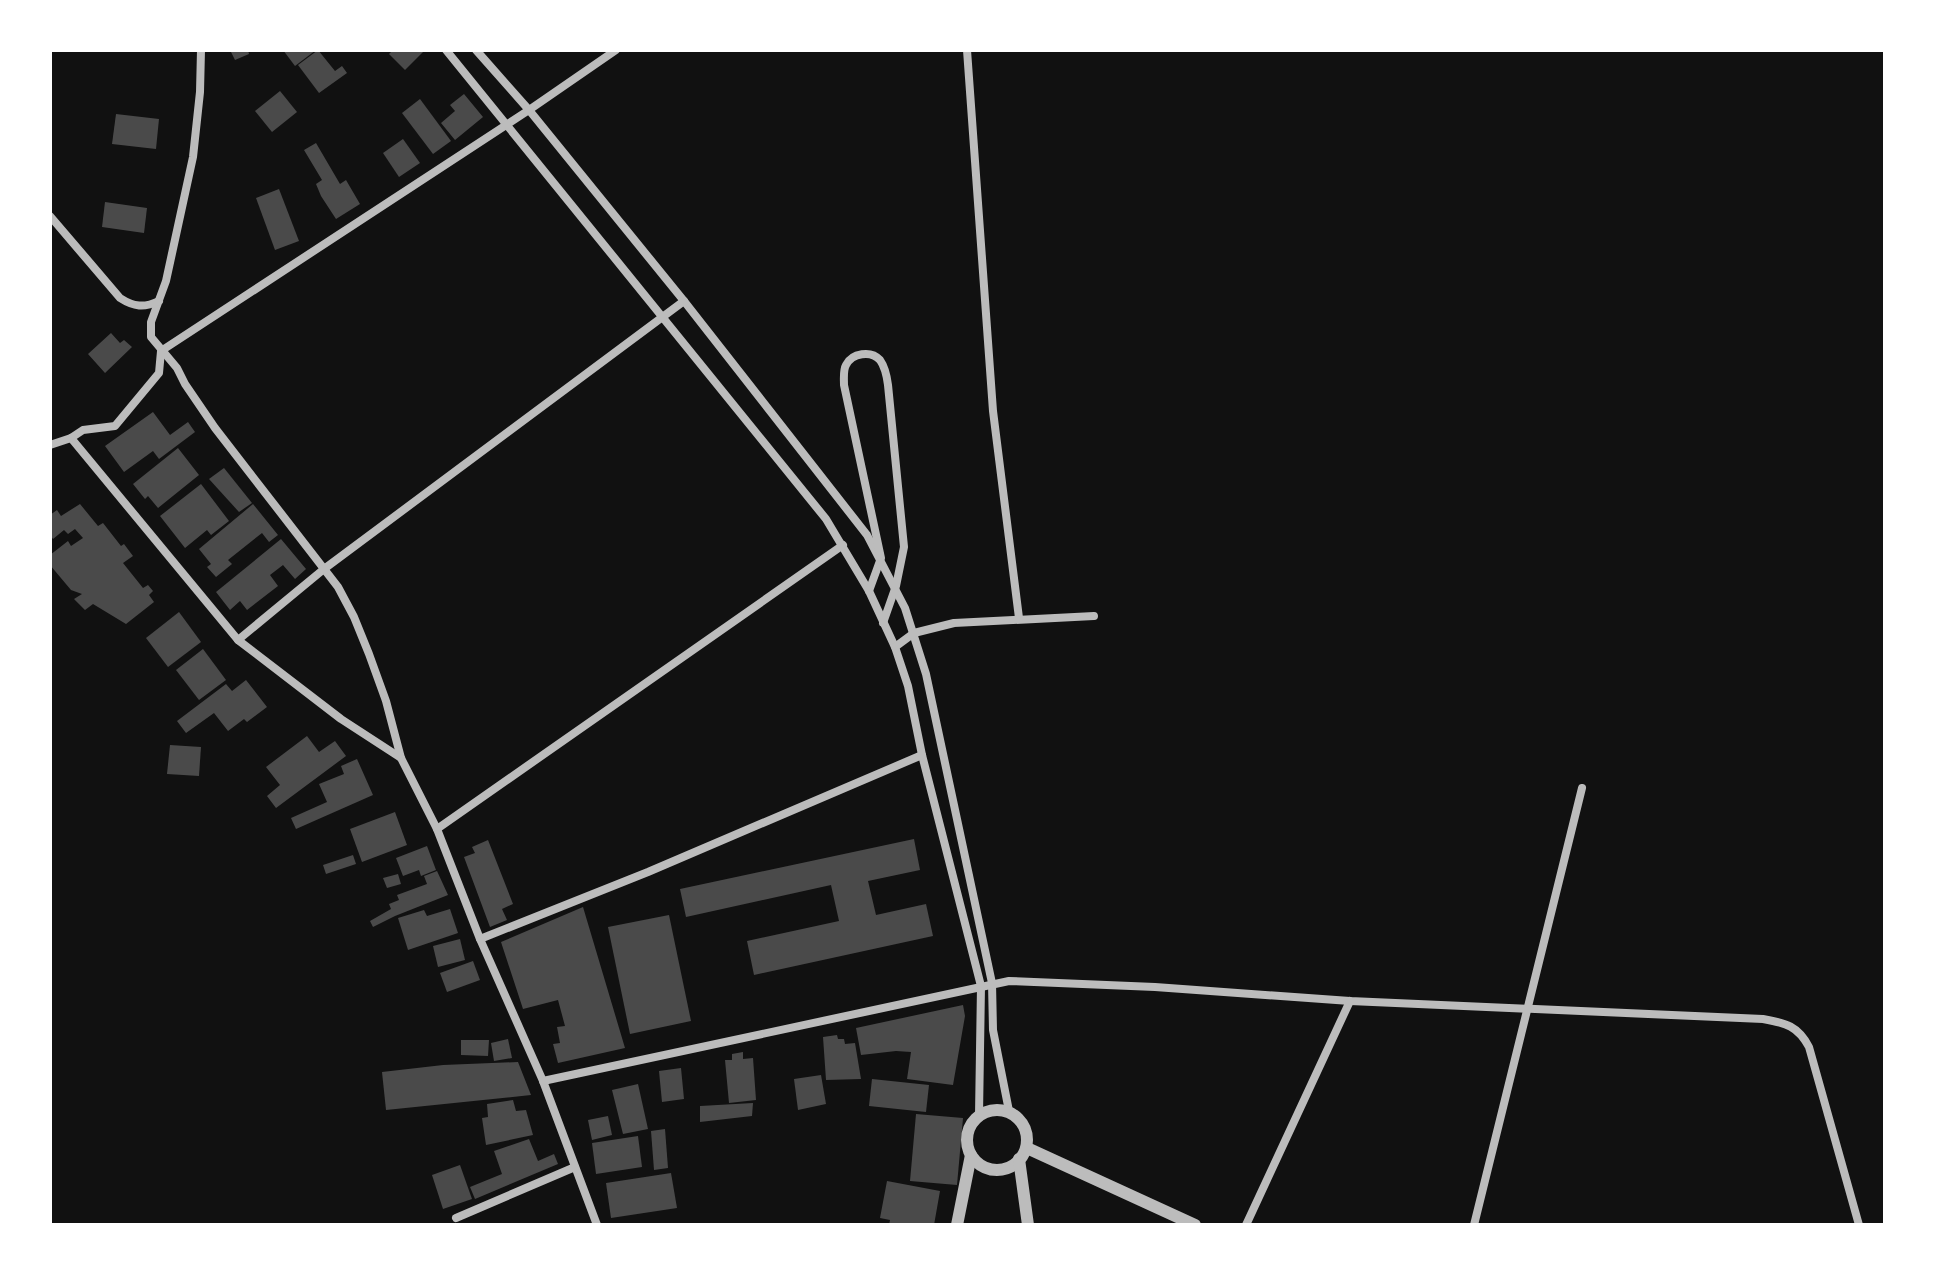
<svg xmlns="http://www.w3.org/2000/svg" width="1935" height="1275" font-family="Karla,sans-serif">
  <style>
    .building { fill: #4a4a4a }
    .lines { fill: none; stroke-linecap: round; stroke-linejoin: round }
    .minor { stroke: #bcbcbc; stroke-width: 8 }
    .tertiary { stroke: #bcbcbc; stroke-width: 12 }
  </style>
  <rect width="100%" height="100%" fill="#111"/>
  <g class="building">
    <path d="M 230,50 L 248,50 L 249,54 L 235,60 Z"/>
    <path d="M 283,50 L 316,50 L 295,66 Z"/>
    <path d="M 318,50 L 335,71 L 342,66 L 347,73 L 319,93 L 298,65 Z"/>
    <path d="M 393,50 L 425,50 L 405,70 L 389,54 Z"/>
    <path d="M 280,91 L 297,112 L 272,132 L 255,111 Z"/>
    <path d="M 464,94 L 483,117 L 455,140 L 441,123 L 455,111 L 450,105 Z"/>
    <path d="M 420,99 L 451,141 L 433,154 L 402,113 Z"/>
    <path d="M 116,114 L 159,119 L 156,149 L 112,144 Z"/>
    <path d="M 403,139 L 420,163 L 399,177 L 383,153 Z"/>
    <path d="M 316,143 L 340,184 L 346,180 L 360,204 L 336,219 L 321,196 L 316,184 L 322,180 L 304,150 Z"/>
    <path d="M 279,189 L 299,241 L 275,250 L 256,198 Z"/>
    <path d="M 105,202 L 147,208 L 144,233 L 102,227 Z"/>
    <path d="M 111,333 L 120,343 L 124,340 L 132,347 L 105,373 L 88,354 Z"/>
    <path d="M 153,412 L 170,435 L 188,422 L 195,432 L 159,459 L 153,451 L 124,472 L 105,446 Z"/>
    <path d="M 178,448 L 199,475 L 158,508 L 148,496 L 145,499 L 133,484 Z"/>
    <path d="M 224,468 L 252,503 L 239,512 L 209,479 Z"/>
    <path d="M 201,484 L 229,521 L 211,535 L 207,530 L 185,548 L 160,516 Z"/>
    <path d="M 80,504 L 98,526 L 103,523 L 121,546 L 124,544 L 133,556 L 123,563 L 143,588 L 148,585 L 153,591 L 149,595 L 154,602 L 126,624 L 93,604 L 85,610 L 74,599 L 82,594 L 71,590 L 50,565 L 50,555 L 68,541 L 71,546 L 83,538 L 75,529 L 68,534 L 64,530 L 53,539 L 50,535 L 50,515 L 57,510 L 61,516 Z"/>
    <path d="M 253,504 L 278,535 L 269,542 L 262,533 L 228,560 L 232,564 L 216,577 L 207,567 L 211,564 L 199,549 Z"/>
    <path d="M 281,539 L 306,569 L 295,579 L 283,565 L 270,575 L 278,586 L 247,610 L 240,601 L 230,610 L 216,592 Z"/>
    <path d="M 179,612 L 201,642 L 168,667 L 146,638 Z"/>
    <path d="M 203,649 L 226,680 L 199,700 L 176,670 Z"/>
    <path d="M 246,680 L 267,707 L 247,722 L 244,719 L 228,731 L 214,713 L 186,733 L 177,721 L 226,684 L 232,691 Z"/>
    <path d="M 307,736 L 319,752 L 335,741 L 346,756 L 276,808 L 267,796 L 280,785 L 266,767 Z"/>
    <path d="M 170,745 L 201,747 L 199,776 L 167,774 Z"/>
    <path d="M 357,759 L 373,795 L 296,829 L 291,818 L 327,802 L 319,784 L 344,774 L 341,766 Z"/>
    <path d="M 395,812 L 407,845 L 362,862 L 350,829 Z"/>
    <path d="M 914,839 L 920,870 L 868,881 L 876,915 L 926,904 L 933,936 L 754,975 L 747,941 L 839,921 L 831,885 L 686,917 L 680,889 Z"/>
    <path d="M 488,840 L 513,904 L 502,909 L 507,920 L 490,927 L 464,857 L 475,853 L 472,847 Z"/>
    <path d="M 427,846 L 436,870 L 421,876 L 419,870 L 403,876 L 396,858 Z"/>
    <path d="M 353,855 L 356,864 L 326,874 L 323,865 Z"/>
    <path d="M 437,871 L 448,895 L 395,916 L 373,927 L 370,921 L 391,909 L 389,904 L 399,900 L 397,895 L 427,884 L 424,876 Z"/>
    <path d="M 398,874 L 401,884 L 387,888 L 383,878 Z"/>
    <path d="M 583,907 L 625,1048 L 558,1063 L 553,1044 L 560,1043 L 557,1027 L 565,1026 L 558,1000 L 523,1009 L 501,942 Z"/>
    <path d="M 450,909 L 458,933 L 408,950 L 398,918 L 424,910 L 427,916 Z"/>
    <path d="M 669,915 L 691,1021 L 630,1034 L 608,927 Z"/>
    <path d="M 460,939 L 465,960 L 438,967 L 433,946 Z"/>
    <path d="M 473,961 L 480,980 L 447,992 L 440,973 Z"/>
    <path d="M 963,1005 L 965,1016 L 953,1085 L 907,1079 L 911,1052 L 896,1051 L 861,1055 L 856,1028 Z"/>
    <path d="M 837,1035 L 838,1039 L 844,1039 L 845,1044 L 855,1043 L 861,1079 L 826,1080 L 823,1037 Z"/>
    <path d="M 508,1039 L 512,1058 L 494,1061 L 491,1043 Z"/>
    <path d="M 461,1040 L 489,1040 L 488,1056 L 461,1055 Z"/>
    <path d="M 743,1052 L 743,1059 L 753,1058 L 756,1100 L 729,1103 L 725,1060 L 732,1060 L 732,1054 Z"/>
    <path d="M 518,1062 L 531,1095 L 386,1110 L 382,1072 L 443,1065 Z"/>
    <path d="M 681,1068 L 684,1099 L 662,1102 L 659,1071 Z"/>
    <path d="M 821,1075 L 826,1104 L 798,1110 L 794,1079 Z"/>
    <path d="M 872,1079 L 929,1085 L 926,1112 L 869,1106 Z"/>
    <path d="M 638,1084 L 648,1129 L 623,1134 L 612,1090 Z"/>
    <path d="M 513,1100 L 516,1111 L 526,1110 L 533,1135 L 486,1145 L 482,1118 L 488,1117 L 487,1104 Z"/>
    <path d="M 753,1103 L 752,1116 L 700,1122 L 700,1106 Z"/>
    <path d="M 916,1114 L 963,1118 L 957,1185 L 910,1181 Z"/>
    <path d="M 608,1116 L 612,1135 L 592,1140 L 588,1120 Z"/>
    <path d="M 665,1129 L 668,1168 L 654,1170 L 651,1131 Z"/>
    <path d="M 638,1136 L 642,1167 L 596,1174 L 592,1143 Z"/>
    <path d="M 529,1139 L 538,1161 L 554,1154 L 558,1164 L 475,1199 L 470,1187 L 502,1174 L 494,1151 Z"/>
    <path d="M 460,1165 L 472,1199 L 443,1209 L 432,1175 Z"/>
    <path d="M 671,1173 L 677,1208 L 611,1218 L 606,1183 Z"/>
    <path d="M 887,1181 L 940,1191 L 934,1225 L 889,1225 L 890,1220 L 880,1218 Z"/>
  </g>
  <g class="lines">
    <g class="minor">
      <path d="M 201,50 L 200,92 L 193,157 L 166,281 L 151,322 L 151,337 L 177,368 L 185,384 L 215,428 L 338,587 L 354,617 L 369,654 L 386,701 L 401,758 L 437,829 L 480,939 L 543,1081 L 597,1225"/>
      <path d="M 446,50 L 826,519 L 869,591 L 895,647 L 908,686 L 922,755 L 981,986 L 979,1115"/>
      <path d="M 476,50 L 529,110 L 684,301 L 867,535 L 905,608 L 926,674 L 992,983 L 993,1030 L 1009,1111"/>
      <path d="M 967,50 L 993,411 L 1019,618"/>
      <path d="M 50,216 L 120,298 C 134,307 144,308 159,301"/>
      <path d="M 71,438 L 238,640 L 341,719 L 401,758"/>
      <path d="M 50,445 L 71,438 L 83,430 L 115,426 L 159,373 L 161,351 L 529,110 L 616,50"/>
      <path d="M 869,591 L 881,558 L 844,385 C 844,379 843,370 846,365 C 852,353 871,350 880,360 C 885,367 887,377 888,385 L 904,547 L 896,586 L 883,623"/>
      <path d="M 238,640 L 324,569 L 684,301"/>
      <path d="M 895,647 L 914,633 L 954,623 L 1094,616"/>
      <path d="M 437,829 L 843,545"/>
      <path d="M 480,939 L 648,872 L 922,755"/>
      <path d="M 543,1081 L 1009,981 L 1155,987 L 1350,1001 L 1763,1019 C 1786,1023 1798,1026 1809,1047 L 1859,1225"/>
      <path d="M 456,1218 L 575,1167"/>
      <path d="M 1246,1225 L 1350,1001"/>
      <path d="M 1474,1225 L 1582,788"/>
    </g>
    <g class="tertiary">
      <circle cx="997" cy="1140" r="30"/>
      <path d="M 1027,1148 L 1195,1225"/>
      <path d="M 1019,1159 L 1028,1225"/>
      <path d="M 957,1225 L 971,1155"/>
    </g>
  </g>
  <rect width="1935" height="1275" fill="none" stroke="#ffffff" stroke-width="104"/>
</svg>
